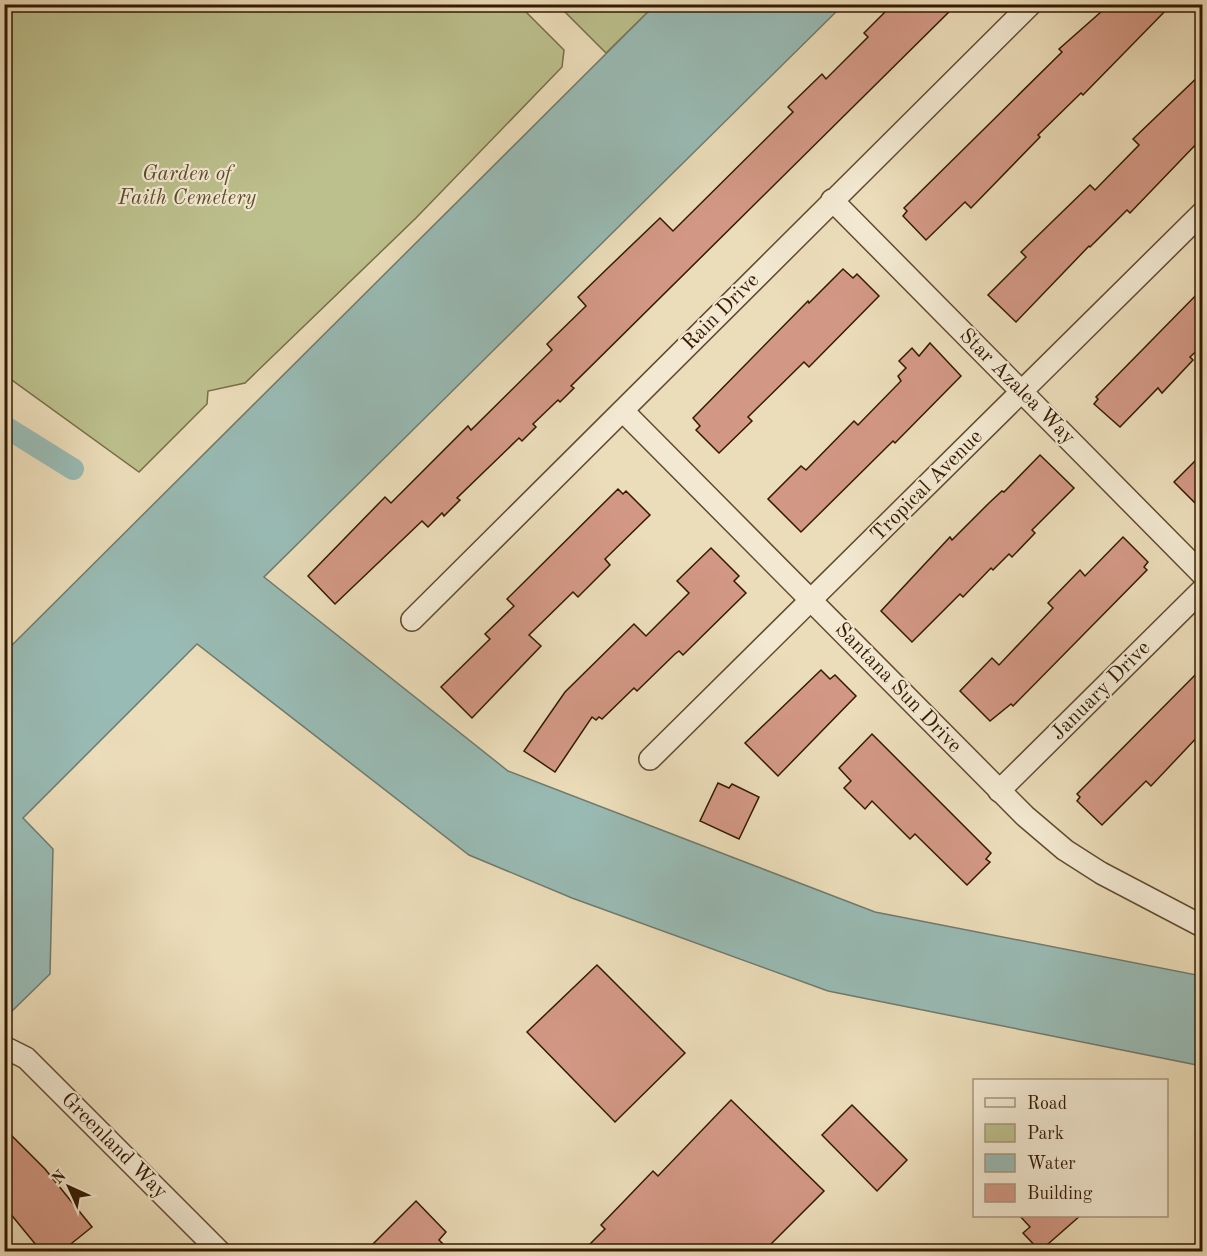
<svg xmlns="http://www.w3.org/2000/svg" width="1207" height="1256" font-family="'Old Standard TT',serif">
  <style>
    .green { fill: #bcc08d; stroke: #786d47; stroke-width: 1.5 }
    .water { fill: #99bbb5; stroke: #707b6d; stroke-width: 1.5 }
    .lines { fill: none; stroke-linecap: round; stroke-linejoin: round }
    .canal { stroke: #99bbb5; stroke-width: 22 }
    .building { fill: #d39885; stroke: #331a01; stroke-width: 1.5 }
    .minor-casing { stroke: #614b2f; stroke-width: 24 }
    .minor { stroke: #f3e9d2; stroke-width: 21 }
    .labels { text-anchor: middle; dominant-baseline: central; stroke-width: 4.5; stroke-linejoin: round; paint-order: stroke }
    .park-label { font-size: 21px; font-style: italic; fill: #5c4c2b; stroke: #f3e9d2 }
    .street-label { font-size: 21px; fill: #331a01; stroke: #f3e9d2 }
  </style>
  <rect width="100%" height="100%" fill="#ecddba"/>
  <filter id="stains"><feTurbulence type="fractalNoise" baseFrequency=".00333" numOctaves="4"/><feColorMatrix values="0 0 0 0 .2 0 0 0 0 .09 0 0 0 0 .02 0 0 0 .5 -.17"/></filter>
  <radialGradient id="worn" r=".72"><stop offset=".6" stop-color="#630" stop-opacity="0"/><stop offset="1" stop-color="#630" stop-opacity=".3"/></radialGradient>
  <g class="green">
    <path d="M 4,5 L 519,5 L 564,50 L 562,67 L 416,218 L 245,383 L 208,391 L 207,404 L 139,472 L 5,375 Z"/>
    <path d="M 558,5 L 655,5 L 606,53 Z"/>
  </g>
  <path class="water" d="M 655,5 L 843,5 L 264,577 L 508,771 L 875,912 L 1202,976 L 1202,1066 L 828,991 L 572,898 L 469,855 L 197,644 L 23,818 L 53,849 L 50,974 L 11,1012 L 5,1013 L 5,652 Z"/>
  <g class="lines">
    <path class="canal" d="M 4,426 L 73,469"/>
  </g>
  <g class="building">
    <path d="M 893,4 L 957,4 L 571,386 L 574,388 L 560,402 L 558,400 L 533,424 L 536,427 L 522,441 L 519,438 L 457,498 L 460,500 L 444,516 L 442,513 L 428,527 L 422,521 L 335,604 L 308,576 L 385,497 L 391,503 L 468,426 L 471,430 L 552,350 L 547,344 L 586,306 L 578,297 L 611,265 L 660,218 L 673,231 L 793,112 L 788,107 L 822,74 L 826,79 L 868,37 L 864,33 Z"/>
    <path d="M 1110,4 L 1172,4 L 1083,95 L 1081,93 L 1038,135 L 1040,137 L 971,208 L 965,202 L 926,240 L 903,216 L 907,211 L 904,208 L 1062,52 L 1059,49 Z"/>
    <path d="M 1203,72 L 1203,137 L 1130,213 L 1127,210 L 1090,247 L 1089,246 L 1016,322 L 988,295 L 1026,257 L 1021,252 L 1090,185 L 1095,190 L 1139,145 L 1133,139 Z"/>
    <path d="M 843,269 L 853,278 L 857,274 L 879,296 L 809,367 L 804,362 L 748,417 L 752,421 L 719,453 L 696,430 L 700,426 L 693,418 L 808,301 L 809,303 Z"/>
    <path d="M 1203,288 L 1203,345 L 1190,357 L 1193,360 L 1162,393 L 1158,388 L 1120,427 L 1094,404 L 1098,399 L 1096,397 Z"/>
    <path d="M 930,343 L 961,376 L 895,443 L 893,441 L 801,532 L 768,499 L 801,466 L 806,470 L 854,421 L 858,425 L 901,381 L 898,376 L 906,368 L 899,361 L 912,348 L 919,356 Z"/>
    <path d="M 1203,453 L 1203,511 L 1174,482 Z"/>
    <path d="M 1040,455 L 1074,488 L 1032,530 L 1035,533 L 1012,557 L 1009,554 L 993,570 L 991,568 L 963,597 L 960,594 L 912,642 L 881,611 L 950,537 L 952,540 L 989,503 L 1002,491 L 1004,492 Z"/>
    <path d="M 618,489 L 623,494 L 626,491 L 650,515 L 605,559 L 610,565 L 578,597 L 573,592 L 529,635 L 541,646 L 472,718 L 441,687 L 490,639 L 485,634 L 514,606 L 507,599 Z"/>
    <path d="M 1123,537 L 1148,562 L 1144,567 L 1147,570 L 1013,706 L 1011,704 L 990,721 L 960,691 L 992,658 L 999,665 L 1053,608 L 1048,603 L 1080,570 L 1085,576 Z"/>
    <path d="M 711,548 L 739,576 L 734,581 L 746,593 L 683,655 L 679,651 L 675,654 L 637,691 L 634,688 L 602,719 L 599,717 L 596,720 L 592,717 L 555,772 L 524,751 L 565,692 L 634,624 L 646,636 L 689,593 L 677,581 Z"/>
    <path d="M 1203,667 L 1203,731 L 1151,786 L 1146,781 L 1102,825 L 1077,801 L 1080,797 L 1077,794 Z"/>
    <path d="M 821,670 L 830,679 L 835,675 L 856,696 L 778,776 L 745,743 Z"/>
    <path d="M 872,734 L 991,853 L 986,859 L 990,862 L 967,885 L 915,834 L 910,839 L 872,801 L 865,809 L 844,788 L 851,781 L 839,768 Z"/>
    <path d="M 718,783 L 729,788 L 732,784 L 759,797 L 739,839 L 700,821 Z"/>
    <path d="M 597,965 L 685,1053 L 615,1122 L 527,1032 Z"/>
    <path d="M 731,1100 L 824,1191 L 764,1251 L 583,1251 L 605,1229 L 601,1225 L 653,1171 L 658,1176 Z"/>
    <path d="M 852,1105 L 907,1160 L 877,1191 L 822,1135 Z"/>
    <path d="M 4,1128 L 45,1169 L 92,1227 L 62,1251 L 41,1251 L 4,1206 Z"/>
    <path d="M 416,1201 L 446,1232 L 439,1240 L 450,1251 L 366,1251 Z"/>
    <path d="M 1019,1215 L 1081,1215 L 1040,1251 L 1023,1233 L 1030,1227 Z"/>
  </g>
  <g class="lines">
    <defs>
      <g id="minor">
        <path d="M 832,200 L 1202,574"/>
        <path d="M 623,411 L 1025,816 L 1065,850 L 1101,873 L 1202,926"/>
        <path d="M 412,620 L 1031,4"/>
        <path d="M 650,759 L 1202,213"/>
        <path d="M 999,791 L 1202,590"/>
        <path d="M 4,1047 L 26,1058 L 220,1252"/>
      </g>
    </defs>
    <use href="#minor" class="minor-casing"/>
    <use href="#minor" class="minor"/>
  </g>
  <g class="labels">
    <g class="park-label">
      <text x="187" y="174">Garden of<tspan x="187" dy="24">Faith Cemetery</tspan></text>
    </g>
    <g class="street-label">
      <text transform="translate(721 312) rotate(-45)">Rain Drive</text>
      <text transform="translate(1017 387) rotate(45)">Star Azalea Way</text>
      <text transform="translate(927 486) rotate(-45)">Tropical Avenue</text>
      <text transform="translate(898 688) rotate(46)">Santana Sun Drive</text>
      <text transform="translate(1101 691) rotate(-45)">January Drive</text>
      <text transform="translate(114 1146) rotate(45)">Greenland Way</text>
    </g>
  </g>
  <rect width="1207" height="1256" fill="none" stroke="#ecddba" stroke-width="24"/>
  <rect x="6" y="6" width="1195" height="1244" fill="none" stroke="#331a01" stroke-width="3"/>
  <rect x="12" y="12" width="1183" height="1232" fill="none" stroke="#331a01" stroke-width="1.5"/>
  <rect x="973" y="1079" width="195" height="138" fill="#f3e9d2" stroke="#a6967e" stroke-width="1.5"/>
  <rect x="985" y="1098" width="30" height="9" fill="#f3e9d2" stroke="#a6967e" stroke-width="1.5"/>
  <text x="1027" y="1109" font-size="18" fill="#331a01">Road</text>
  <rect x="985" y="1124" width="30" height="18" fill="#bcc08d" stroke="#a6967e" stroke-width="1.5"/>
  <text x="1027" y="1139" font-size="18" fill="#331a01">Park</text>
  <rect x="985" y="1154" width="30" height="18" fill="#99bbb5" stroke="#a6967e" stroke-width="1.5"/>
  <text x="1027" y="1169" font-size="18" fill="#331a01">Water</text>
  <rect x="985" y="1184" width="30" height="18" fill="#d39885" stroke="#a6967e" stroke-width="1.5"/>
  <text x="1027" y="1199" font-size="18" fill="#331a01">Building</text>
  <g transform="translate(69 1187) rotate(315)" stroke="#f3e9d2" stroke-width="4.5" paint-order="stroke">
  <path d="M0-4.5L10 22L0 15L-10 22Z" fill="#331a01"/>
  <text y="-9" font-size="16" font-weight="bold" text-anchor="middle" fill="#331a01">N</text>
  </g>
  <rect width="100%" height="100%" filter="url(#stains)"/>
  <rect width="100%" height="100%" fill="url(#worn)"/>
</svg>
